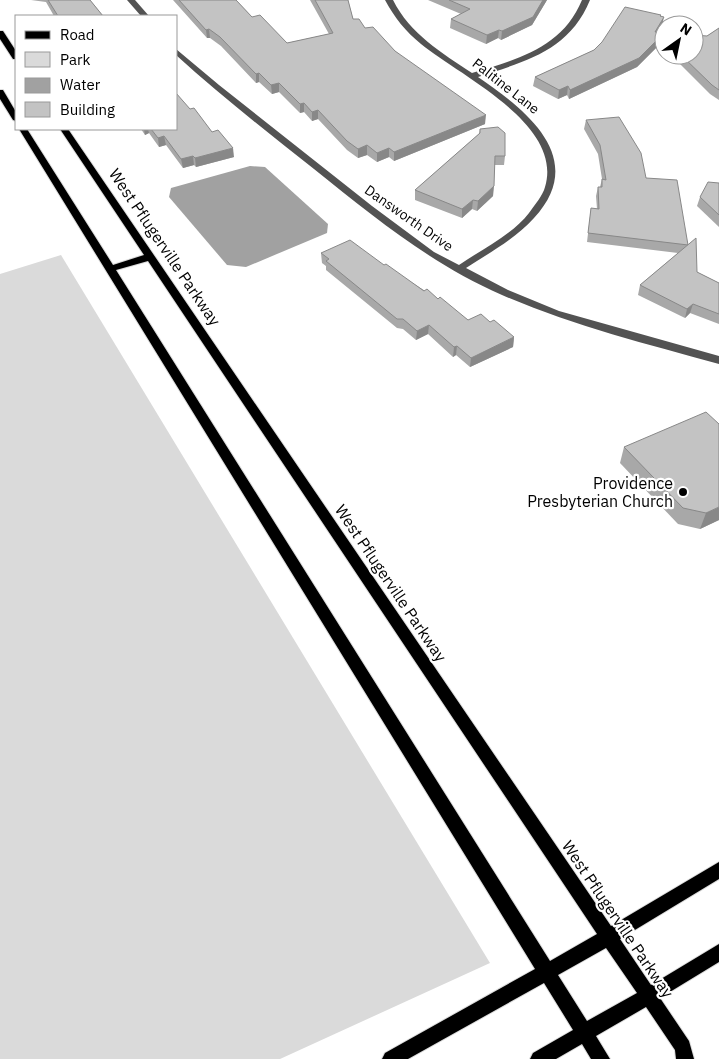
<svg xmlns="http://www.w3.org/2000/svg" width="719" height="1059" font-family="'IBM Plex Sans',sans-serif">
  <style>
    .green { fill: #dadada }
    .water { fill: #a1a1a1 }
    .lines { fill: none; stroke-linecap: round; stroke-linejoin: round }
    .major-casing { stroke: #dbdbdb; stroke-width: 2 }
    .minor { fill: #535353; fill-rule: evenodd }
    .major { fill: #000; fill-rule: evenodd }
    .wall { fill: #a8a8a8 }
    .shaded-wall { fill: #888 }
    .building { fill: #c3c3c3; stroke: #888 }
    .poi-dot { fill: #000; stroke: #fff; stroke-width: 2 }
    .labels { text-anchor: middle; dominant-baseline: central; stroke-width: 4.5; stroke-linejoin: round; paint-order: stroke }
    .far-street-label { font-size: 14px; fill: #000; stroke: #fff }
    .street-label { font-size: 16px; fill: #000; stroke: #fff }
    .poi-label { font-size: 16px; fill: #000; stroke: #fff; text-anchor: end }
  </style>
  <rect width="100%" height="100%" fill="#fff"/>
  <path class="green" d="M 61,255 L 490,963 L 280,1059 L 0,1059 L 0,274 Z"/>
  <path class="water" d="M 250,166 L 265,167 L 328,224 L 327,233 L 246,267 L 227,265 L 169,197 L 171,188 Z"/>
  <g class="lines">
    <defs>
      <g id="major">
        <path d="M 0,31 L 3,31 L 16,51 L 16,59 L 13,59 L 0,39 Z"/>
        <path d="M 0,90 L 3,90 L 16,112 L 16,121 L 13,120 L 0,99 Z"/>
        <path d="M 19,129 L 27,129 L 113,265 L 144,255 L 60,129 L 68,129 L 611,926 L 719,862 L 719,879 L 620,939 L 651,985 L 719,944 L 719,962 L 660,998 L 689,1041 L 694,1059 L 676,1059 L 675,1050 L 646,1007 L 596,1036 L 610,1059 L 591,1059 L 582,1044 L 556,1059 L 530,1059 L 533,1053 L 573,1030 L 544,983 L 408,1059 L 382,1059 L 385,1053 L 535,969 ZM 148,261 L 597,934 L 550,961 L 116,270 ZM 606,948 L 637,993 L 587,1021 L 558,975 Z"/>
      </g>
    </defs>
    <use href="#major" class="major-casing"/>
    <g class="minor">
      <path d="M 127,0 L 135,0 L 149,16 L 141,16 Z"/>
      <path d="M 385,0 L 393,0 C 410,34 442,53 472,73 C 518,59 562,48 582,0 L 590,0 C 569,51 526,61 478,77 C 526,110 589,158 534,218 C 515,239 489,253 466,268 L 508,290 L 559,311 L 719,356 L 719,364 C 646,344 571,325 502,295 C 431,264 374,217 314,169 C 267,132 220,95 176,55 L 176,49 L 219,85 L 372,206 L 434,252 L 459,265 C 482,249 512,235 529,213 C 534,206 543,195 545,187 C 564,124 460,76 421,44 C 406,32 394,17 385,0 Z"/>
    </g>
    <use href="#major" class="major"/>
  </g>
  <g class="wall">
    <path d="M 31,0 L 90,0 L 103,16 L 54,16 L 46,2 Z"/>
    <path d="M 173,0 L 236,0 L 252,17 L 287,43 L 329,34 L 310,0 L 348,0 L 353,19 L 395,51 L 485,124 L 394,161 L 389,157 L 377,162 L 367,155 L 358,158 L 347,150 L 318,119 L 312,121 L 304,112 L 300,113 L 279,92 L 272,94 L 259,82 L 256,83 L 221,46 L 210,38 L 207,38 Z"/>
    <path d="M 428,0 L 547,0 L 532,25 L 501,40 L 498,38 L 486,44 L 450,28 L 451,19 L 461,14 Z"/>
    <path d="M 661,15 L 661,17 L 662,26 L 659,32 L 664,32 L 664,48 L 660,44 L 637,67 L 569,99 L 567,95 L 558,99 L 533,86 L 535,77 L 594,50 Z"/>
    <path d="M 719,28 L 719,100 L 710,94 L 671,55 L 694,55 L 707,36 Z"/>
    <path d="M 190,109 L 212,132 L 234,157 L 196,167 L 194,165 L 183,168 L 166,145 L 159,147 L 149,133 L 145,135 L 141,129 L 176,129 Z"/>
    <path d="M 586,120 L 646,178 L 688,245 L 697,272 L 719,283 L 719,324 L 690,313 L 685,318 L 638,295 L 640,285 L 678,253 L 587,242 L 591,208 L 597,209 L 596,196 L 598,187 L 600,187 L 602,179 L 598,154 L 584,129 Z"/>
    <path d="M 480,129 L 505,156 L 504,165 L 494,165 L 493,196 L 477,211 L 472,209 L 462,218 L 415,200 L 415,190 L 479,134 Z"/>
    <path d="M 719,183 L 719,227 L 697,206 L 700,197 Z"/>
    <path d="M 321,253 L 384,265 L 438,299 L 468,320 L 490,322 L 514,337 L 513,347 L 470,367 L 456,355 L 453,357 L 428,334 L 416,340 L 403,329 L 397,328 L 326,270 L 326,266 L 322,263 Z"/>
    <path d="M 624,447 L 719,520 L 700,529 L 678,524 L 620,463 Z"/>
  </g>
  <g class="shaded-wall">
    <path d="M 543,0 L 547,0 L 532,25 L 501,40 L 502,31 Z"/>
    <path d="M 664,17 L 662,26 L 654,40 L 655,32 Z"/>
    <path d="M 209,29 L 210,38 L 207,38 L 206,30 Z"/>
    <path d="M 499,30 L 498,38 L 486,44 L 487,35 Z"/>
    <path d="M 662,35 L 660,44 L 637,67 L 569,99 L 570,90 Z"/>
    <path d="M 259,73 L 259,82 L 256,83 L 256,74 Z"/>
    <path d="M 279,83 L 279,92 L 272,94 L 271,85 Z"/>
    <path d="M 568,86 L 567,95 L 558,99 L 559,90 Z"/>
    <path d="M 304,103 L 304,112 L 300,113 L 300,104 Z"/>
    <path d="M 318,110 L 318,119 L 312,121 L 312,112 Z"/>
    <path d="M 486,115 L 485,124 L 394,161 L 394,152 Z"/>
    <path d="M 144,129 L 148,129 L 149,133 L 145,135 Z"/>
    <path d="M 164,136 L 166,145 L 159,147 L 158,138 Z"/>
    <path d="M 367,145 L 367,155 L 358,158 L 358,149 Z"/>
    <path d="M 233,148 L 234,157 L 196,167 L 195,158 Z"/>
    <path d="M 389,148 L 389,157 L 377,162 L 377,153 Z"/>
    <path d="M 193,156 L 194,165 L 183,168 L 181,159 Z"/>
    <path d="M 494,186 L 493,196 L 477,211 L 478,201 Z"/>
    <path d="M 473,200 L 472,209 L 462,218 L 462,209 Z"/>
    <path d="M 693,304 L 690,313 L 685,318 L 687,309 Z"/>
    <path d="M 429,325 L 428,334 L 416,340 L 417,331 Z"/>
    <path d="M 514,337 L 513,347 L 470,367 L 471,358 Z"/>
    <path d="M 457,346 L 456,355 L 453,357 L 454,347 Z"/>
    <path d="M 719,507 L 719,520 L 700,529 L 706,513 Z"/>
  </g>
  <g class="building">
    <path d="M 48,0 L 90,0 L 103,16 L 58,16 Z"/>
    <path d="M 179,0 L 236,0 L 252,17 L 260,15 L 287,43 L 333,33 L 315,0 L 348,0 L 353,19 L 359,19 L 365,28 L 373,27 L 395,51 L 486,115 L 394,152 L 389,148 L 377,153 L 367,145 L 358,149 L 347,141 L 318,110 L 312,112 L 304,103 L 300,104 L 279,83 L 271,85 L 259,73 L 256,74 L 220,37 L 209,29 L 206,30 Z"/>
    <path d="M 449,0 L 543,0 L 533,17 L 502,31 L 499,30 L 487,35 L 451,19 L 470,9 Z"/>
    <path d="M 625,7 L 661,15 L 660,16 L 664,17 L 655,32 L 664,32 L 664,38 L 662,35 L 639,58 L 570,90 L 568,86 L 559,90 L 535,77 L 594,50 L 602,42 Z"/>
    <path d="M 719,28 L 719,90 L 712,85 L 681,55 L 694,55 L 694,35 L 707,36 Z"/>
    <path d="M 176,93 L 190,109 L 194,108 L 212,132 L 218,130 L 233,148 L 195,158 L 193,156 L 181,159 L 164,136 L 158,138 L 151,129 L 176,129 Z"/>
    <path d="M 619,117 L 641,153 L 646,178 L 677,180 L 688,245 L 588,233 L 591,208 L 599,209 L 598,187 L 602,187 L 602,179 L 606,180 L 600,145 L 586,120 Z"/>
    <path d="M 498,127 L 505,133 L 505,156 L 495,156 L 494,186 L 478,201 L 473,200 L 462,209 L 415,190 L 480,133 L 480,129 Z"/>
    <path d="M 708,182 L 719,183 L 719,215 L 700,197 Z"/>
    <path d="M 696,238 L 697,272 L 719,283 L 719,314 L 693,304 L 687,309 L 640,285 Z"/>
    <path d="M 350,240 L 384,265 L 386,264 L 424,291 L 427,289 L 438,299 L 440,297 L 468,320 L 481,314 L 490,322 L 494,320 L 514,337 L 471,358 L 457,346 L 454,347 L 429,325 L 417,331 L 403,319 L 397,319 L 326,261 L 329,259 L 321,253 Z"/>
    <path d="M 706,412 L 719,424 L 719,507 L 706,513 L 683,508 L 624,447 Z"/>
  </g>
  <circle class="poi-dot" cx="683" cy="492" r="5"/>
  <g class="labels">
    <g class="far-street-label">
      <text transform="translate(506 86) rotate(38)">Palitine Lane</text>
      <text transform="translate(409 218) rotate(35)">Dansworth Drive</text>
    </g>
    <g class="street-label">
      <text transform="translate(165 247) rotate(56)">West Pflugerville Parkway</text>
      <text transform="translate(391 583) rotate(56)">West Pflugerville Parkway</text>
      <text transform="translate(618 919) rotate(56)">West Pflugerville Parkway</text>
    </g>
    <g class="poi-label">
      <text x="673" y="483">Providence<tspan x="673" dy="18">Presbyterian Church</tspan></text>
    </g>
  </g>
  <rect x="15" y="15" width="162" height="115" fill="#ffffff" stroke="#999999"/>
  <rect x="25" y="31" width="25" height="8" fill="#000000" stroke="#999999"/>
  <text x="60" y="40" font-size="15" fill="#000000">Road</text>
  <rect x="25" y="52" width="25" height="15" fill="#dadada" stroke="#999999"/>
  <text x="60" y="65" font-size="15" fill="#000000">Park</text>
  <rect x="25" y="78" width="25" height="15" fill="#a1a1a1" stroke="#999999"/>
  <text x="60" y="90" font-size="15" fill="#000000">Water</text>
  <rect x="25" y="102" width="25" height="15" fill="#c3c3c3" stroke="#999999"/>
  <text x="60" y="115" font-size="15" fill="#000000">Building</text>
  <g transform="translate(679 40) rotate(33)"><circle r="24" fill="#ffffff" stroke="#999999"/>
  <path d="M0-4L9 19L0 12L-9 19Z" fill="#000000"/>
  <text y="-8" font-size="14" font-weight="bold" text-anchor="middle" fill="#000000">N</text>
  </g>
</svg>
